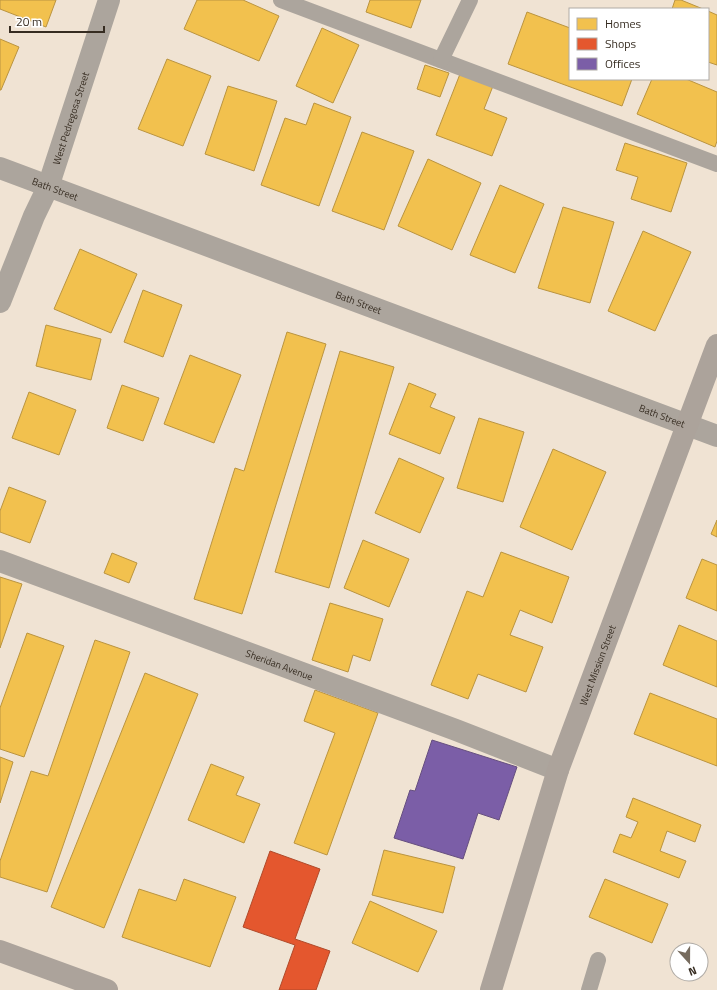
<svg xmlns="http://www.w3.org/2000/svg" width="717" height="990" font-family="'Titillium Web',sans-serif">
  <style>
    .homes { fill: #f2c14e; stroke: #ba9440 }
    .shops { fill: #e4572e; stroke: #b04a2a }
    .offices { fill: #7b5ea7; stroke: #664f7f }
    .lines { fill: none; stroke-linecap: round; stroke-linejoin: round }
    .lane { stroke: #aca59d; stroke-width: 16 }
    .street { stroke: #aca59d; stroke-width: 22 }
    .secondary { stroke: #aca39b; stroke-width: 22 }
    .labels { text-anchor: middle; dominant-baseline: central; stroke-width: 4; stroke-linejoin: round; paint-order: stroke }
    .street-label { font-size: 10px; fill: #362c21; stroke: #fff }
  </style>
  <rect width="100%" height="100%" fill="#f0e3d3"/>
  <g class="homes">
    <path d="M 0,0 L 56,0 L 46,27 L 0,9 Z"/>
    <path d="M 197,0 L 243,0 L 279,16 L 259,61 L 184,29 Z"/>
    <path d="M 370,0 L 421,0 L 411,28 L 366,12 Z"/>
    <path d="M 675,0 L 681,0 L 703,9 L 672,9 Z"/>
    <path d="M 708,11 L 717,15 L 717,65 L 708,62 Z"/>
    <path d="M 527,12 L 570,28 L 570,79 L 632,79 L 622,106 L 508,64 Z"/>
    <path d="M 322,28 L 359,45 L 333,103 L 296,86 Z"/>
    <path d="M 0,39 L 19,47 L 1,90 L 0,90 Z"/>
    <path d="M 167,59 L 211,76 L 183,146 L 138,129 Z"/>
    <path d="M 425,65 L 449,73 L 440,97 L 417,89 Z"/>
    <path d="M 460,74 L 493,86 L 484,109 L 507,118 L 492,156 L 436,135 Z"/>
    <path d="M 652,79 L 686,79 L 717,92 L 717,141 L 715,147 L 637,114 Z"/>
    <path d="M 228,86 L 277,101 L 254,171 L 205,154 Z"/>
    <path d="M 314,103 L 351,117 L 319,206 L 261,185 L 285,118 L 306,125 Z"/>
    <path d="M 362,132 L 414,151 L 384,230 L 332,211 Z"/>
    <path d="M 625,143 L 687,163 L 671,212 L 631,199 L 638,177 L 616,170 Z"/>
    <path d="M 428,159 L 481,183 L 452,250 L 398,226 Z"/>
    <path d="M 500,185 L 544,204 L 515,273 L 470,255 Z"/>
    <path d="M 563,207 L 614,222 L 590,303 L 538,288 Z"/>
    <path d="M 643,231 L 691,252 L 655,331 L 608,311 Z"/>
    <path d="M 80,249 L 137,274 L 111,333 L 54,309 Z"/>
    <path d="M 143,290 L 182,305 L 163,357 L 124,342 Z"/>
    <path d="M 46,325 L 101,339 L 91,380 L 36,366 Z"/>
    <path d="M 287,332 L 326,344 L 242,614 L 194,599 L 235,468 L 244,471 Z"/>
    <path d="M 340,351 L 394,367 L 329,588 L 275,572 Z"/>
    <path d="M 190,355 L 241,375 L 214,443 L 164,424 Z"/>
    <path d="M 409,383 L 436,394 L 430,407 L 455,417 L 440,454 L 389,434 Z"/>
    <path d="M 122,385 L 159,398 L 143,441 L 107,428 Z"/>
    <path d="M 29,392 L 76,410 L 59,455 L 12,438 Z"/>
    <path d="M 479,418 L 524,432 L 503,502 L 457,488 Z"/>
    <path d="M 553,449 L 606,472 L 572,550 L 520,527 Z"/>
    <path d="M 399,458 L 444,478 L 420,533 L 375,513 Z"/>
    <path d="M 9,487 L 46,501 L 30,543 L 0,532 L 0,511 Z"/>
    <path d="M 717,520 L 717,537 L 711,534 Z"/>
    <path d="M 363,540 L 409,559 L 389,607 L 344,588 Z"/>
    <path d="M 501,552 L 569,577 L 552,623 L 520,610 L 510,635 L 543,647 L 526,692 L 478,674 L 468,699 L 431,685 L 467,591 L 483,597 Z"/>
    <path d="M 112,553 L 137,563 L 129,583 L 104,573 Z"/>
    <path d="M 702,559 L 717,565 L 717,611 L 686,598 Z"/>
    <path d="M 0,577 L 22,584 L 0,648 Z"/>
    <path d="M 330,603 L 383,619 L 370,661 L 353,655 L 348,672 L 312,660 Z"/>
    <path d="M 679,625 L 717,641 L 717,687 L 663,665 Z"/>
    <path d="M 27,633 L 64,646 L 24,757 L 0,749 L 0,708 Z"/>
    <path d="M 95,640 L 130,652 L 47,892 L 0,877 L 0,861 L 31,771 L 48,776 Z"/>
    <path d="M 145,673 L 198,694 L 104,928 L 51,907 Z"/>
    <path d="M 315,690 L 378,713 L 327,855 L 294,843 L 335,733 L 304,721 Z"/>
    <path d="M 650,693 L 717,719 L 717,766 L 634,734 Z"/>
    <path d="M 0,757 L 13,762 L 0,803 Z"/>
    <path d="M 211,764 L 244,777 L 236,795 L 260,804 L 244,843 L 188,820 Z"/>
    <path d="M 633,798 L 701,825 L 695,842 L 667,831 L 660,851 L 686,861 L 679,878 L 613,852 L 620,834 L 631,838 L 638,822 L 626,817 Z"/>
    <path d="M 384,850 L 455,867 L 443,913 L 372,895 Z"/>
    <path d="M 184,879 L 236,897 L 210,967 L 122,937 L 139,889 L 176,901 Z"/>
    <path d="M 605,879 L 668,904 L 652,943 L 589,917 Z"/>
    <path d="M 370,901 L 437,931 L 418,972 L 352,943 Z"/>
  </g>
  <path class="shops" d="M 270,851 L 320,869 L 295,939 L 330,951 L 316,990 L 279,990 L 295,945 L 243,927 Z"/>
  <path class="offices" d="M 432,740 L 517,767 L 499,820 L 478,813 L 463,859 L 394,838 L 410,790 L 415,791 Z"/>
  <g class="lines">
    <g class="lane">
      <path d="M 281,0 L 717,164"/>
      <path d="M 441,60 L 470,0"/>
      <path d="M 589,990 L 598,960"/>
    </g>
    <g class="street">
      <path id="s1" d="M 0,168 L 717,436"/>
      <path id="s2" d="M 0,302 L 34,216 L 48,187 L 109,0"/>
      <path id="s3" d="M 0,561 L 456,730 L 558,770"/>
    </g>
    <g class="secondary">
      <path d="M 0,951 L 107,990"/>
      <path id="s4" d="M 491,990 L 558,770 L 717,345"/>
    </g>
  </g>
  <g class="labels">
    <g class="street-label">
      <text stroke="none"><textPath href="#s2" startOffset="197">West Pedregosa Street</textPath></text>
      <text stroke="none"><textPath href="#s1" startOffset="59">Bath Street</textPath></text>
      <text stroke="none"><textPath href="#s1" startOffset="383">Bath Street</textPath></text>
      <text stroke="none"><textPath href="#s1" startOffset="707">Bath Street</textPath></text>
      <text stroke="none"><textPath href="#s3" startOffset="298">Sheridan Avenue</textPath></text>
      <text stroke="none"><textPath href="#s4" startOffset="342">West Mission Street</textPath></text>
    </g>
  </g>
  <rect x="569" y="8" width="140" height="72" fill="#ffffff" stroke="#afaba6"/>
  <rect x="577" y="18" width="20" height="12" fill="#f2c14e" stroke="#afaba6"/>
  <text x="605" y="28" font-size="12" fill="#362c21">Homes</text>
  <rect x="577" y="38" width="20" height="12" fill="#e4572e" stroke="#afaba6"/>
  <text x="605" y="48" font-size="12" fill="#362c21">Shops</text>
  <rect x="577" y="58" width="20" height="12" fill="#7b5ea7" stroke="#afaba6"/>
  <text x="605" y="68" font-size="12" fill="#362c21">Offices</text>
  <g transform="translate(689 962) rotate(159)"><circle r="19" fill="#ffffff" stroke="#afaba6"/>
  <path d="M0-3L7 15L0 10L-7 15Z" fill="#776c5f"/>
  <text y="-6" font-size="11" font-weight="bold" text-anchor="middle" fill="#362c21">N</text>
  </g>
  <path d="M10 26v6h94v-6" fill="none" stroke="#362c21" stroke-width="2"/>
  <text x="16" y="26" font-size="12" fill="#362c21" stroke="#ffffff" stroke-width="3" paint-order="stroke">20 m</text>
</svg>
